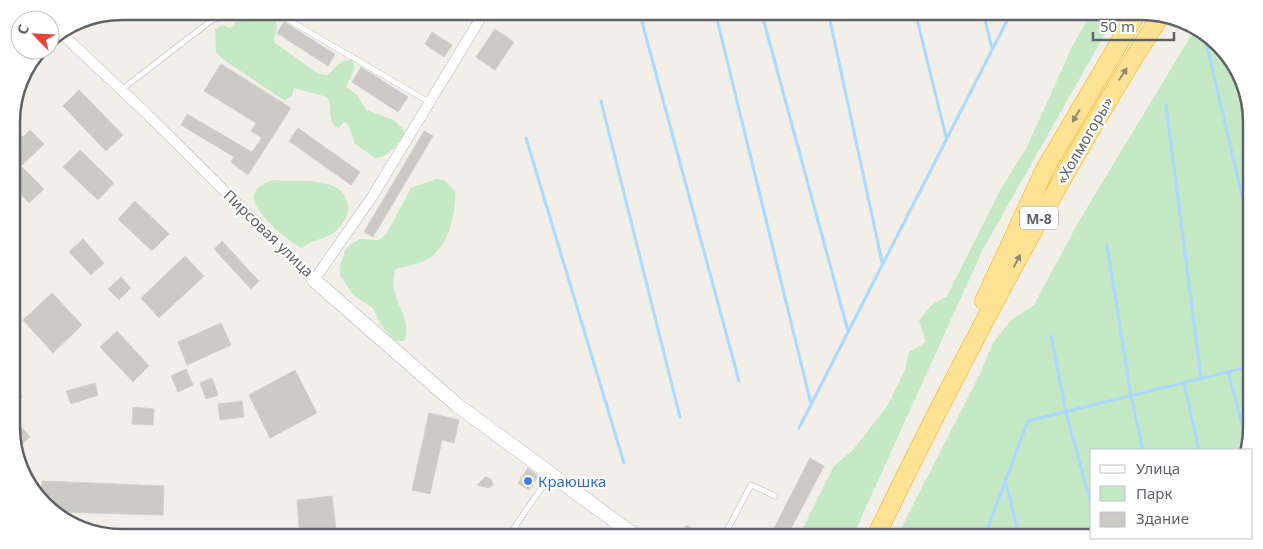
<svg xmlns="http://www.w3.org/2000/svg" width="1263" height="549" font-family="'Noto Sans',sans-serif">
  <style>
    .green { fill: #c5e8c5 }
    .lines { fill: none; stroke-linecap: round; stroke-linejoin: round }
    .stream { stroke: #aadaff; stroke-width: 3 }
    .building { fill: #cccac5; stroke: #d6d1c6 }
    .lane-casing { stroke: #b5b8bc; stroke-width: 6 }
    .street-casing { stroke: #b5b8bc; stroke-width: 11 }
    .secondary-casing { stroke: #b6babf; stroke-width: 15 }
    .highway-casing { stroke: #f9ab00; stroke-width: 19 }
    .lane { stroke: #fff; stroke-width: 5 }
    .street { stroke: #fff; stroke-width: 10 }
    .secondary { stroke: #fff; stroke-width: 14 }
    .highway { stroke: #fde293; stroke-width: 18 }
    .oneway { fill: #8e8975 }
    .shop-dot { fill: #3f7fe0; stroke: #fff; stroke-width: 2 }
    .labels { text-anchor: middle; dominant-baseline: central; stroke-width: 4.5; stroke-linejoin: round; paint-order: stroke }
    .shield { fill: #fff; stroke: #8f9295; stroke-width: 1 }
    .shield-label { font-size: 14px; font-weight: bold; fill: #5f6368 }
    .street-label { font-size: 15px; fill: #5f6368; stroke: #fff }
    .shop-label { font-size: 15px; fill: #366cbe; stroke: #fff; text-anchor: start }
    .rim { fill: none; stroke: #5f6368; stroke-width: 2.5 }
  </style>
  <rect width="100%" height="100%" fill="#f1efe8"/>
  <g class="green">
    <path d="M 1092,11 L 1118,11 L 983,249 L 852,538 L 798,538 L 834,466 L 853,450 L 888,405 L 905,370 L 909,352 L 926,342 L 919,320 L 932,305 L 947,296 L 1002,187 L 1026,149 L 1072,47 Z"/>
    <path d="M 243,15 L 267,15 L 275,19 L 277,27 L 274,39 L 275,43 L 319,74 L 328,75 L 342,61 L 352,60 L 355,68 L 346,87 L 357,95 L 366,110 L 394,120 L 403,129 L 404,134 C 397,145 389,157 375,158 L 355,144 L 348,124 L 344,122 L 339,128 L 335,127 C 327,115 333,108 327,97 L 294,88 L 292,96 L 285,100 L 282,99 L 221,58 L 216,51 L 215,29 L 222,25 L 230,28 Z"/>
    <path d="M 1195,29 L 1229,54 L 1251,107 L 1252,427 L 1247,450 L 1092,450 L 1092,538 L 896,538 L 980,374 L 993,343 L 1011,320 L 1034,305 L 1079,221 Z"/>
    <path d="M 437,179 L 446,181 L 455,192 C 456,214 448,249 426,260 C 417,265 406,266 396,269 C 384,296 415,316 404,341 L 396,341 L 390,336 L 380,323 L 373,308 L 353,295 L 340,275 L 340,266 L 345,251 L 351,244 L 360,239 L 378,240 L 386,235 L 411,188 Z"/>
    <path d="M 273,180 C 294,183 343,174 348,204 C 350,213 343,225 336,231 C 325,240 312,239 302,248 C 289,243 248,208 254,194 C 257,186 266,183 273,180 Z"/>
  </g>
  <g class="lines">
    <g class="stream">
      <path d="M 639,11 L 739,381"/>
      <path d="M 715,11 L 811,404"/>
      <path d="M 761,11 L 848,331"/>
      <path d="M 828,11 L 882,262"/>
      <path d="M 915,11 L 946,137"/>
      <path d="M 983,11 L 992,49"/>
      <path d="M 1205,38 L 1251,234"/>
      <path d="M 601,101 L 680,417"/>
      <path d="M 1166,105 L 1201,378"/>
      <path d="M 526,138 L 624,463"/>
      <path d="M 1107,245 L 1131,396 L 1143,450"/>
      <path d="M 1051,336 L 1066,412 L 1092,508"/>
      <path d="M 1228,371 L 1248,447"/>
      <path d="M 1184,383 L 1199,450"/>
      <path d="M 799,428 L 1012,11"/>
      <path d="M 1005,480 L 1020,538"/>
      <path d="M 984,538 L 1028,421 L 1252,366"/>
    </g>
  </g>
  <g class="building">
    <path d="M 175,11 L 196,11 L 181,21 Z"/>
    <path d="M 284,22 L 335,54 L 328,66 L 277,33 Z"/>
    <path d="M 495,29 L 514,42 L 495,70 L 476,57 Z"/>
    <path d="M 432,32 L 452,45 L 444,57 L 425,44 Z"/>
    <path d="M 221,64 L 291,108 L 248,175 L 231,162 L 234,157 L 181,125 L 187,114 L 252,152 L 262,138 L 251,131 L 256,123 L 204,91 Z"/>
    <path d="M 361,67 L 408,97 L 398,112 L 352,82 Z"/>
    <path d="M 79,90 L 123,135 L 106,151 L 63,106 Z"/>
    <path d="M 12,125 L 23,137 L 30,130 L 44,144 L 21,166 L 44,189 L 29,203 L 12,185 Z"/>
    <path d="M 298,128 L 360,172 L 351,185 L 289,141 Z"/>
    <path d="M 424,131 L 433,136 L 373,237 L 364,232 Z"/>
    <path d="M 80,150 L 114,183 L 98,200 L 63,167 Z"/>
    <path d="M 135,201 L 169,234 L 152,251 L 118,219 Z"/>
    <path d="M 83,239 L 104,263 L 91,275 L 69,252 Z"/>
    <path d="M 222,241 L 259,281 L 251,289 L 214,249 Z"/>
    <path d="M 185,256 L 204,276 L 159,318 L 141,298 Z"/>
    <path d="M 121,277 L 131,288 L 119,300 L 108,289 Z"/>
    <path d="M 52,293 L 82,325 L 53,353 L 23,320 Z"/>
    <path d="M 221,323 L 231,345 L 187,365 L 178,342 Z"/>
    <path d="M 117,331 L 149,366 L 133,382 L 100,347 Z"/>
    <path d="M 186,369 L 193,385 L 178,392 L 171,376 Z"/>
    <path d="M 295,370 L 317,413 L 270,438 L 249,395 Z"/>
    <path d="M 212,378 L 218,395 L 206,399 L 200,383 Z"/>
    <path d="M 95,383 L 98,395 L 71,404 L 66,391 Z"/>
    <path d="M 12,385 L 22,397 L 12,406 Z"/>
    <path d="M 242,401 L 244,417 L 220,420 L 218,404 Z"/>
    <path d="M 133,407 L 154,409 L 153,425 L 132,424 Z"/>
    <path d="M 429,413 L 459,420 L 454,443 L 442,440 L 430,494 L 412,490 Z"/>
    <path d="M 12,416 L 30,437 L 16,450 L 12,442 Z"/>
    <path d="M 810,458 L 824,466 L 786,538 L 769,538 Z"/>
    <path d="M 528,468 L 538,476 L 529,490 L 518,483 Z"/>
    <path d="M 485,477 L 491,479 L 493,485 L 489,488 L 477,485 Z"/>
    <path d="M 42,481 L 164,486 L 163,515 L 56,512 L 41,500 Z"/>
    <path d="M 332,496 L 337,538 L 300,538 L 297,500 Z"/>
    <path d="M 687,525 L 706,538 L 678,538 Z"/>
    <path d="M 152,529 L 153,538 L 128,538 L 128,532 Z"/>
  </g>
  <g class="lines">
    <defs>
      <g id="lane">
        <path d="M 206,11 L 212,20 L 248,11"/>
        <path d="M 273,11 L 429,102"/>
        <path d="M 121,90 L 212,20"/>
        <path d="M 507,538 L 550,476"/>
        <path d="M 723,538 L 751,485 L 775,496"/>
      </g>
      <path id="street" d="M 60,32 L 148,115 L 314,280 L 372,197 L 485,11"/>
      <path id="secondary" d="M 314,280 L 457,405 L 638,538"/>
      <g id="highway">
        <path d="M 984,301 L 1045,169 L 1138,11"/>
        <path d="M 875,538 C 962,359 1054,183 1161,15"/>
      </g>
    </defs>
    <use href="#lane" class="lane-casing"/>
    <use href="#street" class="street-casing"/>
    <use href="#secondary" class="secondary-casing"/>
    <use href="#highway" class="highway-casing"/>
    <use href="#lane" class="lane"/>
    <use href="#street" class="street"/>
    <use href="#secondary" class="secondary"/>
    <use href="#highway" class="highway"/>
  </g>
  <defs><path id="oneway-solid" d="M-6-.8H1V-3.2L6.5 0L1 3.2V.8H-6Z" transform="scale(1.25)"/></defs>
  <g class="oneway">
    <use href="#oneway-solid" transform="translate(1123 74) rotate(-57)"/>
    <use href="#oneway-solid" transform="translate(1076 116) rotate(120)"/>
    <use href="#oneway-solid" transform="translate(1017 261) rotate(-62)"/>
  </g>
  <circle class="shop-dot" cx="528" cy="481" r="5"/>
  <g class="labels">
    <rect class="shield" x="1020" y="206.5" width="38" height="23" rx="4"/>
    <g class="shield-label">
      <text x="1039" y="218">М-8</text>
    </g>
    <g class="street-label">
      <text transform="translate(1084 140) rotate(-60)">«Холмогоры»</text>
      <text transform="translate(269 233) rotate(44)">Пирсовая улица</text>
    </g>
    <g class="shop-label">
      <text x="538" y="481">Краюшка</text>
    </g>
  </g>
  <path d="M0 0H1263V549H0ZM122 20H1141A102 102 0 0 1 1243 122V427A102 102 0 0 1 1141 529H122A102 102 0 0 1 20 427V122A102 102 0 0 1 122 20Z" fill="#fff" fill-rule="evenodd"/>
  <path class="rim" d="M122 20H1141A102 102 0 0 1 1243 122V427A102 102 0 0 1 1141 529H122A102 102 0 0 1 20 427V122A102 102 0 0 1 122 20Z"/>
  <rect x="1090" y="449" width="162" height="90" fill="#ffffff" stroke="#bfc1c3"/>
  <rect x="1100" y="465" width="25" height="8" fill="#ffffff" stroke="#bfc1c3"/>
  <text x="1136" y="474" font-size="15" fill="#5f6368">Улица</text>
  <rect x="1100" y="486" width="25" height="15" fill="#c5e8c5" stroke="#bfc1c3"/>
  <text x="1136" y="499" font-size="15" fill="#5f6368">Парк</text>
  <rect x="1100" y="512" width="25" height="15" fill="#cccac5" stroke="#bfc1c3"/>
  <text x="1136" y="524" font-size="15" fill="#5f6368">Здание</text>
  <g transform="translate(35 35) rotate(294)"><circle r="24" fill="#ffffff" stroke="#bfc1c3"/>
  <path d="M0-4L9 19L0 12L-9 19Z" fill="#ea4335"/>
  <text y="-8" font-size="14" font-weight="bold" text-anchor="middle" fill="#5f6368">С</text>
  </g>
  <path d="M1093 32v8h81v-8" fill="none" stroke="#5f6368" stroke-width="2.5"/>
  <text x="1100" y="32" font-size="15" fill="#5f6368" stroke="#ffffff" stroke-width="4" paint-order="stroke">50 m</text>
</svg>
